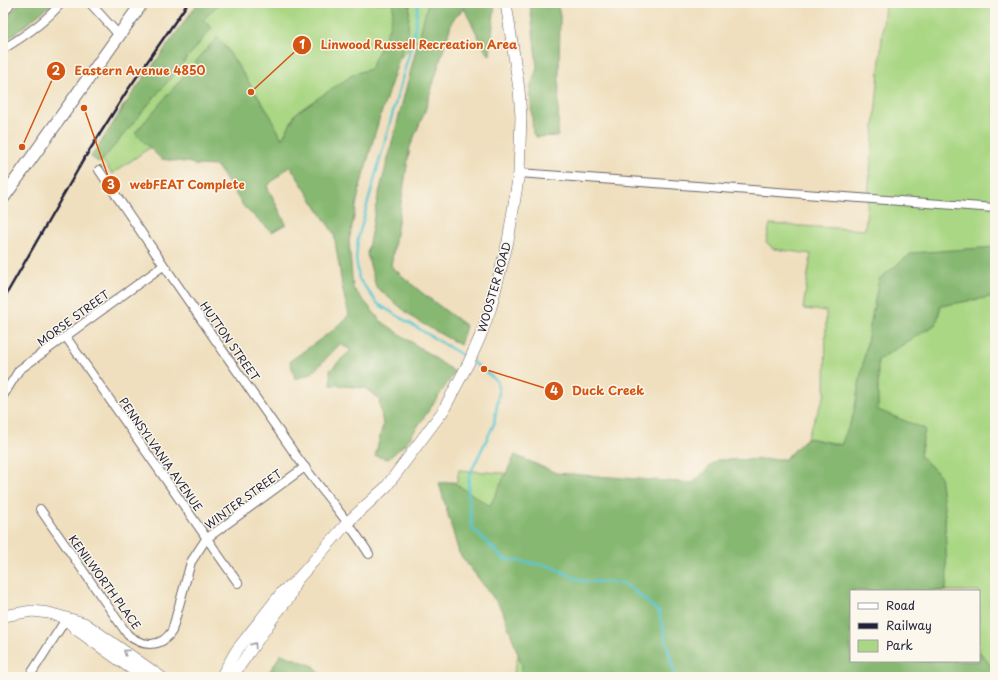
<svg xmlns="http://www.w3.org/2000/svg" width="998" height="680" font-family="'Playpen Sans',sans-serif">
  <style>
    .green { fill: #aad784; stroke: #667c60; fill-rule: evenodd }
    .forest { fill: #87b872; stroke: #546d56 }
    .lines { fill: none; stroke-linecap: round; stroke-linejoin: round }
    .stream { stroke: #5ac6d4; stroke-width: 2.5 }
    .street-casing { stroke: #6a6469; stroke-width: 10 }
    .secondary-casing { stroke: #6a6469; stroke-width: 12 }
    .primary-casing { stroke: #6a6469; stroke-width: 14 }
    .highway-casing { stroke: #6a6469; stroke-width: 16 }
    .street { stroke: #fff; stroke-width: 8 }
    .secondary { stroke: #fff; stroke-width: 11 }
    .primary { stroke: #fff; stroke-width: 12 }
    .highway { stroke: #fff; stroke-width: 14 }
    .rail { stroke: #22223b; stroke-width: 2.5 }
    .oneway { stroke: #9c9ca7 }
    .labels { text-anchor: middle; dominant-baseline: central; stroke-width: 3; stroke-linejoin: round; paint-order: stroke }
    .street-label { font-size: 11px; fill: #22223b; stroke: #fbf7ec }
    .leader { fill: none; stroke: #d45411; stroke-width: 1.5 }
    .callout-dot { fill: #d45411; stroke: #fbf7ec; stroke-width: 1.5 }
    .mark-label { font-size: 12px; text-anchor: middle; font-weight: bold; fill: #fff }
    .callout-label { font-size: 12px; text-anchor: middle; font-weight: bold; fill: #d45411; stroke: #fbf7ec; stroke-width: 3; stroke-linejoin: round; paint-order: stroke }
  </style>
  <rect width="100%" height="100%" fill="#fbf7ec"/>
  <filter id="ink" filterUnits="userSpaceOnUse"><feTurbulence type="fractalNoise" baseFrequency=".025" numOctaves="2"/><feDisplacementMap in="SourceGraphic" scale="8" xChannelSelector="R" yChannelSelector="G"/><feConvolveMatrix kernelMatrix="1 2 1 2 8 2 1 2 1" color-interpolation-filters="sRGB"/></filter>
  <filter id="wash" filterUnits="userSpaceOnUse"><feTurbulence type="fractalNoise" baseFrequency=".012" numOctaves="4" result="noise"/><feDisplacementMap in="SourceGraphic" scale="16" xChannelSelector="R" yChannelSelector="G"/><feGaussianBlur stdDeviation="0.9" result="paint"/><feColorMatrix in="noise" values="0 0 0 0 0 0 0 0 0 0 0 0 0 0 0 0 0 1.4 0 .05"/><feComposite in="paint" operator="in"/></filter>
  <g filter="url(#wash)">
    <rect width="100%" height="100%" fill="#efdfbe"/>
    <g class="green">
      <path d="M 206,3 L 451,3 L 390,69 L 246,183 L 191,119 L 112,174 L 98,154 L 124,104 L 158,80 Z"/>
      <path d="M 885,3 L 995,3 L 995,677 L 513,677 L 527,618 L 447,488 L 457,481 L 459,470 L 844,498 L 850,426 L 841,445 L 807,438 L 825,394 L 826,311 L 803,309 L 811,254 L 774,249 L 766,242 L 770,224 L 865,230 ZM 851,591 L 979,591 L 979,661 L 851,661 Z"/>
    </g>
    <g class="forest">
      <path d="M 19,3 L 53,3 L 3,43 L 3,25 Z"/>
      <path d="M 198,3 L 220,3 L 203,20 L 212,28 L 100,163 L 91,157 L 133,93 Z"/>
      <path d="M 393,3 L 410,3 L 408,32 L 378,123 L 360,187 L 349,241 L 353,288 L 381,321 L 455,372 L 407,442 L 388,459 L 375,456 L 383,425 L 379,399 L 365,388 L 331,385 L 330,370 L 351,350 L 340,344 L 311,374 L 295,379 L 290,361 L 332,331 L 349,315 L 343,291 L 334,234 L 290,166 L 267,186 L 286,224 L 272,232 L 244,207 L 217,166 L 194,165 L 192,163 L 161,159 L 135,133 L 217,37 L 225,46 L 270,115 L 282,139 L 296,113 L 354,74 L 370,69 C 379,49 394,25 393,3 Z"/>
      <path d="M 428,3 L 495,3 L 490,55 L 486,52 L 464,8 L 452,21 L 425,111 L 410,147 L 391,266 L 421,292 L 466,326 L 460,345 L 416,320 L 376,287 L 367,254 L 377,201 Z"/>
      <path d="M 530,3 L 557,3 L 560,16 L 558,136 L 536,137 L 533,133 L 530,88 L 537,68 Z"/>
      <path d="M 995,247 L 995,296 L 941,306 L 936,324 L 878,360 L 878,410 L 925,429 L 920,456 L 940,475 L 945,514 L 947,583 L 945,591 L 851,591 L 851,661 L 979,661 L 979,651 L 995,671 L 995,677 L 520,677 L 522,665 L 502,609 L 459,553 L 439,483 L 453,482 L 490,506 L 515,455 L 556,473 L 693,483 L 716,460 L 785,459 L 807,438 L 841,445 L 853,416 L 879,279 L 912,253 Z"/>
      <path d="M 281,654 L 314,666 L 323,677 L 266,677 Z"/>
    </g>
    <g class="lines">
      <g class="stream">
        <path d="M 418,3 L 414,36 L 358,238 L 356,258 L 359,279 L 378,304 L 467,358"/>
        <path d="M 473,362 L 497,381 L 499,392 L 494,424 L 469,476 L 468,493 L 472,528 L 504,559 L 550,566 L 582,581 L 622,583 L 631,588 L 659,612 L 675,677"/>
      </g>
    </g>
  </g>
  <g filter="url(#ink)">
    <g class="lines">
      <defs>
        <g id="street">
          <path d="M 90,3 L 118,34"/>
          <path d="M 3,49 C 23,37 46,22 61,3"/>
          <path d="M 99,170 C 163,265 229,360 295,454 C 319,488 347,518 369,554"/>
          <path d="M 519,173 L 995,208"/>
          <path d="M 66,337 L 238,583"/>
          <path d="M 3,396 L 19,370 L 163,266"/>
          <path d="M 40,509 L 128,635 C 143,647 161,648 172,631 L 191,562 L 206,539 L 305,467"/>
          <path d="M 29,677 L 66,619"/>
        </g>
        <g id="secondary">
          <path d="M 3,616 L 32,611 L 49,613 L 84,623 L 161,677"/>
          <path d="M 66,619 L 77,630 L 143,677"/>
          <path d="M 221,677 L 236,651 L 283,591 L 296,581 L 349,521 L 386,487 L 443,411 L 469,362 L 480,337 L 491,307 L 508,241 L 519,173 L 521,117 L 519,89 L 506,3"/>
          <path d="M 232,677 L 275,615 L 289,598 L 296,581"/>
        </g>
        <path id="primary" d="M 3,198 L 142,3"/>
        <path id="highway" d="M 3,9 L 7,3"/>
      </defs>
      <use href="#street" class="street-casing"/>
      <use href="#secondary" class="secondary-casing"/>
      <use href="#primary" class="primary-casing"/>
      <use href="#highway" class="highway-casing"/>
      <use href="#street" class="street"/>
      <use href="#secondary" class="secondary"/>
      <use href="#primary" class="primary"/>
      <use href="#highway" class="highway"/>
      <path class="rail" d="M 3,300 L 84,159 L 127,91 L 188,3"/>
    </g>
    <defs><path id="oneway-chevron" d="M-2-3.5L2.5 0L-2 3.5" fill="none" stroke-width="1.6" stroke-linecap="round" stroke-linejoin="round"/></defs>
    <g class="oneway">
      <use href="#oneway-chevron" transform="translate(254 645) rotate(-55)"/>
      <use href="#oneway-chevron" transform="translate(126 652) rotate(-146)"/>
    </g>
  </g>
  <g class="labels">
    <g class="street-label">
      <text transform="translate(494 287) rotate(-74)">WOOSTER ROAD</text>
      <text transform="translate(73 318) rotate(-36)">MORSE STREET</text>
      <text transform="translate(230 341) rotate(55)">HUTTON STREET</text>
      <text transform="translate(161 454) rotate(55)">PENNSYLVANIA AVENUE</text>
      <text transform="translate(243 499) rotate(-36)">WINTER STREET</text>
      <text transform="translate(105 582) rotate(54)">KENILWORTH PLACE</text>
    </g>
  </g>
  <path class="leader" d="M251 92L302 45M22 147L56 71M84 108L111 185M484 369L554 391"/>
  <g class="callout-dot">
    <circle cx="251" cy="92" r="4"/>
    <circle cx="22" cy="147" r="4"/>
    <circle cx="84" cy="108" r="4"/>
    <circle cx="484" cy="369" r="4"/>
    <circle cx="302" cy="45" r="10"/>
    <circle cx="56" cy="71" r="10"/>
    <circle cx="111" cy="185" r="10"/>
    <circle cx="554" cy="391" r="10"/>
  </g>
  <g class="mark-label">
    <text x="302" y="49">1</text>
    <text x="56" y="75">2</text>
    <text x="111" y="189">3</text>
    <text x="554" y="395">4</text>
  </g>
  <g class="callout-label">
    <text x="419" y="49">Linwood Russell Recreation Area</text>
    <text x="140" y="75">Eastern Avenue 4850</text>
    <text x="187" y="189">webFEAT Complete</text>
    <text x="608" y="395">Duck Creek</text>
  </g>
  <rect width="998" height="680" fill="none" stroke="#fbf7ec" stroke-width="16"/>
  <rect x="850" y="590" width="130" height="72" fill="#fbf7ec" stroke="#a4a2a5"/>
  <rect x="858" y="603" width="20" height="6" fill="#ffffff" stroke="#a4a2a5"/>
  <text x="886" y="610" font-size="12" fill="#22223b">Road</text>
  <rect x="858" y="623" width="20" height="6" fill="#22223b" stroke="#a4a2a5"/>
  <text x="886" y="630" font-size="12" fill="#22223b">Railway</text>
  <rect x="858" y="640" width="20" height="12" fill="#aad784" stroke="#a4a2a5"/>
  <text x="886" y="650" font-size="12" fill="#22223b">Park</text>
</svg>
